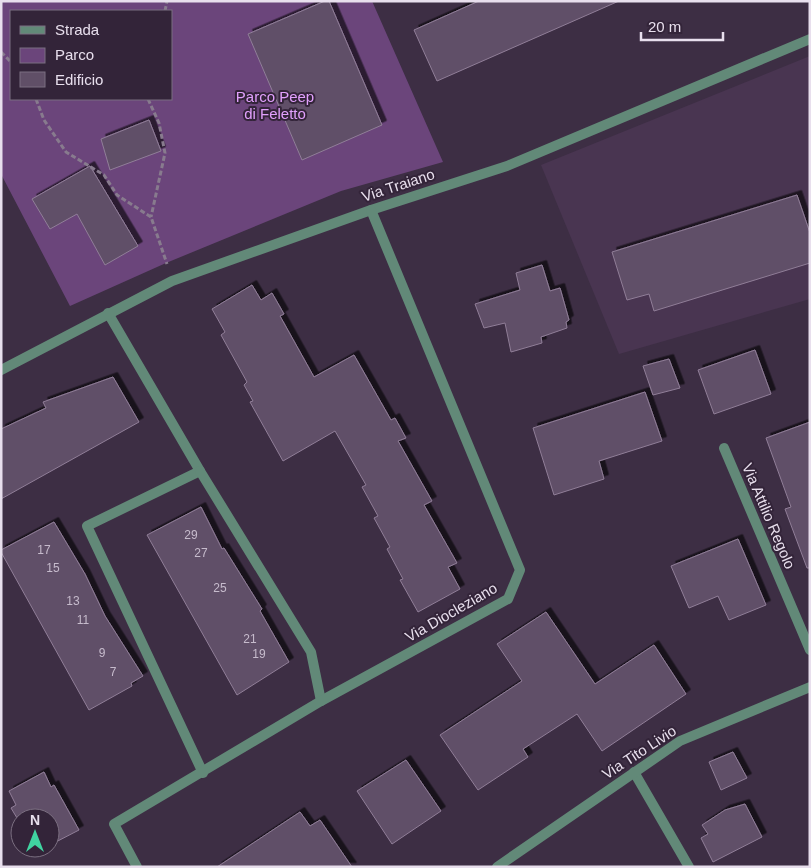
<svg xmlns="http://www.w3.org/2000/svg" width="811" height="868" font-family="Helvetica,sans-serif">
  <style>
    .built { fill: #493551 }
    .green { fill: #6b457b; fill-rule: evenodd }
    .building { fill: #604f67; stroke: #907e98; filter: url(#shadow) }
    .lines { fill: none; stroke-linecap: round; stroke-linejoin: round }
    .path { stroke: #887b8e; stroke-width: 3; stroke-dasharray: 5 2.5; stroke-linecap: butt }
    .service { stroke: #628978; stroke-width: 10 }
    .minor { stroke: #628978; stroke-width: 10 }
    .labels { text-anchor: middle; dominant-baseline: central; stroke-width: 4; stroke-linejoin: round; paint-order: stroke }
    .number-label { font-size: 12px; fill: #c6bbcc }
    .park-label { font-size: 15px; fill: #e1a0fc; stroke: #332439 }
    .street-label { font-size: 15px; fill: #e8dfed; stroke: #332439 }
  </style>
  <defs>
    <filter id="shadow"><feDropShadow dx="4.5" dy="-4.5" stdDeviation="0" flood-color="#0009"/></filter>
  </defs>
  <rect width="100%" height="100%" fill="#3d2e44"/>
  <path class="built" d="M 810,56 L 810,299 L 619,354 L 541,165 Z"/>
  <path class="green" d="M 1,1 L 372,1 L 443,162 L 341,191 L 166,263 L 70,306 L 1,174 ZM 11,11 L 171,11 L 171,99 L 11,99 Z"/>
  <g class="building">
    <path d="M 325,1 L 329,1 L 382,125 L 302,160 L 248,34 Z"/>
    <path d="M 479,1 L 619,1 L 437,81 L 414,30 Z"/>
    <path d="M 149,120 L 161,151 L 110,170 L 101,139 Z"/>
    <path d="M 90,166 L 138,246 L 105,265 L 77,214 L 50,229 L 32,199 Z"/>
    <path d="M 797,195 L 810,233 L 810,263 L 654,311 L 649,294 L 627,300 L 612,252 Z"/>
    <path d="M 542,265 L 550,291 L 560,288 L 569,320 L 566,322 L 567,328 L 541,337 L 542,343 L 511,352 L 505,323 L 484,328 L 475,304 L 520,290 L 516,273 Z"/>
    <path d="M 252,285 L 261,300 L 272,293 L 284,314 L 280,316 L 314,377 L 354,355 L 391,420 L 395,418 L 406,438 L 398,441 L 432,501 L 424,505 L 457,563 L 448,567 L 460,589 L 418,612 L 400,580 L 403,579 L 387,549 L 390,547 L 374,518 L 378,516 L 362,487 L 366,485 L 335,431 L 283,461 L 250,402 L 253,401 L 244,385 L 247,382 L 221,335 L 225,332 L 212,309 Z"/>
    <path d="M 755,350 L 771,394 L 714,414 L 698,370 Z"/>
    <path d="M 669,359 L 680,388 L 653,395 L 643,366 Z"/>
    <path d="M 113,377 L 139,422 L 1,499 L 1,429 L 46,408 L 43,402 Z"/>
    <path d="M 645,392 L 662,441 L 599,461 L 604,479 L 554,495 L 533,428 Z"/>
    <path d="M 810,422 L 810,568 L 807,568 L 785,509 L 791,507 L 766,438 Z"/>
    <path d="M 201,507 L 222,549 L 224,548 L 262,609 L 260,611 L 289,662 L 237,695 L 147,535 Z"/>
    <path d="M 54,522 L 85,574 L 105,616 L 143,676 L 131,683 L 132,686 L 89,710 L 1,552 L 1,550 Z"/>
    <path d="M 738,539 L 766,605 L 729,620 L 718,596 L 689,608 L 671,566 Z"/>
    <path d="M 546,612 L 595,684 L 654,645 L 686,694 L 602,751 L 577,714 L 523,749 L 528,757 L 478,790 L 440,735 L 522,681 L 497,644 Z"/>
    <path d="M 733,752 L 747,778 L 721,790 L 709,762 Z"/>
    <path d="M 406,760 L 441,811 L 392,844 L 357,791 Z"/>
    <path d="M 44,772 L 51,787 L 54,785 L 79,830 L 50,845 L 50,818 L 20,818 L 20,823 L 11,808 L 16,805 L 9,791 Z"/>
    <path d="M 745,804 L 762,837 L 713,862 L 701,838 L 708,834 L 702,825 L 725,810 Z"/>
    <path d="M 300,812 L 310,826 L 320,820 L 352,867 L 217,867 Z"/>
  </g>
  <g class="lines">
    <g class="path">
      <path d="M 165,11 L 167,1"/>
      <path d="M 1,52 L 11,62"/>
      <path d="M 36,99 L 44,120 L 66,152 L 104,175 L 117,195 L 151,217 L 167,264"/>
      <path d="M 148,99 L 159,123 L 165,153 L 151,217"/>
    </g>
    <path class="service" d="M 724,448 L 810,650"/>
    <g class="minor">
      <path d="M 108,313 L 200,471 L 87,526 L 203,773"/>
      <path d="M 1,370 L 172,281 L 371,210 L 507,166 L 810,39"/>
      <path d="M 200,471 L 311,652 L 321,701"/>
      <path d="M 634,772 L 689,867"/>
      <path d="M 137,867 L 114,824 L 321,701 L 508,599 L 520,570 L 371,210"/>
      <path d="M 497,867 L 680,741 L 810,687"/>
    </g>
  </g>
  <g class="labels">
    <g class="number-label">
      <text x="191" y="535">29</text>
      <text x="44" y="550">17</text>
      <text x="201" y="553">27</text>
      <text x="53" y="568">15</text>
      <text x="220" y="588">25</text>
      <text x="73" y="601">13</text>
      <text x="83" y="620">11</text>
      <text x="250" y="639">21</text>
      <text x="102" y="653">9</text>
      <text x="259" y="654">19</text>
      <text x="113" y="672">7</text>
    </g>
    <g class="park-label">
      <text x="275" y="96">Parco Peep<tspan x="275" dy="17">di Feletto</tspan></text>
    </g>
    <g class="street-label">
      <text transform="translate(398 185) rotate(-18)">Via Traiano</text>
      <text transform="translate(769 516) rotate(67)">Via Attilio Regolo</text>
      <text transform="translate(451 612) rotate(-30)">Via Diocleziano</text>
      <text transform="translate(639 752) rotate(-33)">Via Tito Livio</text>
    </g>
  </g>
  <rect width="811" height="868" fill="none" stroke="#e8dfed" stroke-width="5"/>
  <rect x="10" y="10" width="162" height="90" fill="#332439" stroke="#7b6f81"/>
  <rect x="20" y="26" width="25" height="8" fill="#628978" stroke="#7b6f81"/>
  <text x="55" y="35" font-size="15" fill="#e8dfed">Strada</text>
  <rect x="20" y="48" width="25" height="15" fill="#6b457b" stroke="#7b6f81"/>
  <text x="55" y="60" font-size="15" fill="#e8dfed">Parco</text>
  <rect x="20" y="72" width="25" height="15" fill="#604f67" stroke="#7b6f81"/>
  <text x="55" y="85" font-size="15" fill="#e8dfed">Edificio</text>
  <g transform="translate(35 833)"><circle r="24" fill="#332439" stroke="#7b6f81"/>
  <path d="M0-4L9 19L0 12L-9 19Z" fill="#40d4a1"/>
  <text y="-8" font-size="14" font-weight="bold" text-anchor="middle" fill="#e8dfed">N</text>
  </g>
  <path d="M641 32v8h82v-8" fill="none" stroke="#e8dfed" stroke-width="2.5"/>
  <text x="648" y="32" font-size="15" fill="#e8dfed" stroke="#332439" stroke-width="4" paint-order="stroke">20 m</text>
</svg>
